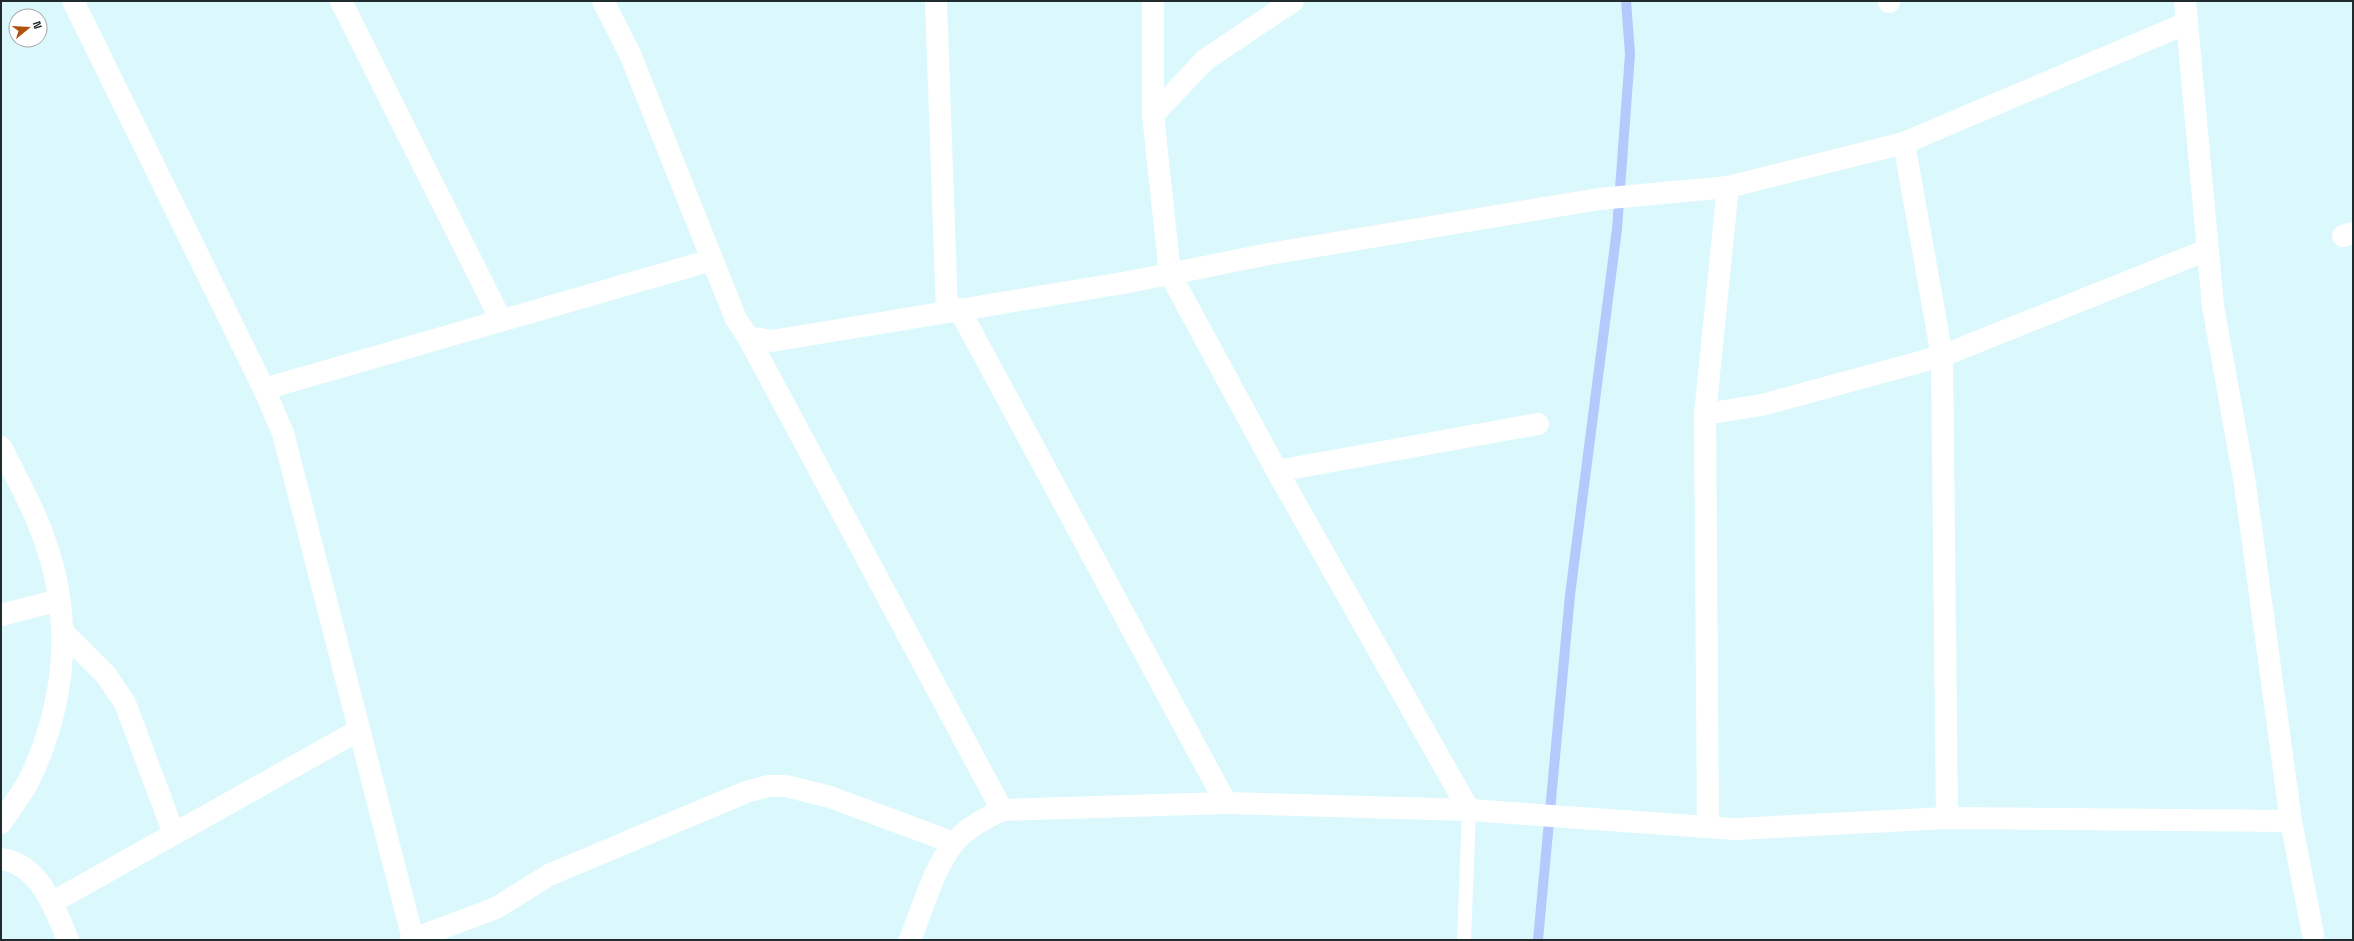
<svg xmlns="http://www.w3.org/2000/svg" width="2354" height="941" font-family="'Space Grotesk',sans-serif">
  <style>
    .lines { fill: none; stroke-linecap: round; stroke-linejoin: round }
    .stream { stroke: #b5c9fc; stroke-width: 10 }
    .service { stroke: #fff; stroke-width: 14 }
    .minor { stroke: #fff; stroke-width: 22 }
    .tertiary { stroke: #fff; stroke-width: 22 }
  </style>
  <rect width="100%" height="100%" fill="#dbf9fc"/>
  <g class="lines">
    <path class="stream" d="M 1538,940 L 1570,595 L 1617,229 L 1630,54 L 1626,1"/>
    <path class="service" d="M 1464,940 L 1469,810"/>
    <g class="minor">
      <path d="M 73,1 L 264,389 L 283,433 L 413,939 L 411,940"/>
      <path d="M 341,1 L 501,320"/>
      <path d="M 936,1 L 947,311"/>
      <path d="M 1153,1 L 1153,115"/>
      <path d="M 1889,1 L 1889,2"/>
      <path d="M 2185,1 L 2213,306 L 2245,484 L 2291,821 L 2313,934"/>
      <path d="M 1904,143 L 1942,356 L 1947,818"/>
      <path d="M 2343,236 L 2353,233"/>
      <path d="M 959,309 L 1226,803"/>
      <path d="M 748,337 L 1002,810"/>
      <path d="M 264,389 L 712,260"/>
      <path d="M 1705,414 L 1762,405 L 1942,356 L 2207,250"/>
      <path d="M 1,447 C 13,471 26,494 36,518 C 73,602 70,689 33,772 C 26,789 12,806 1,823"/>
      <path d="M 1277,471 L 1538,424"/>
      <path d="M 1,615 L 59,600"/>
      <path d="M 63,632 L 106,675 L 125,703 L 174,834"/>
      <path d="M 1469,810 L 1277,471 L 1170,274 L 1269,254 L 1599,199 L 1728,187 L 1904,143 L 2187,23"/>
      <path d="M 1708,826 L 1705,414 L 1728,187"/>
      <path d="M 1,859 C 39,863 56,910 68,940"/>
      <path d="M 53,902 L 359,730"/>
      <path d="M 413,939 L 496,908 L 549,875 L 746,792 L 768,786 L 786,786 L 830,797 L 954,843"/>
      <path d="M 910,940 C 922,910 934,867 954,843 C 967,827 985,819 1002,810 L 1226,803 L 1469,810 L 1735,829 L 1947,818 L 2291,821"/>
    </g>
    <path class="tertiary" d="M 603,1 L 630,54 L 736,319 L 748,337 L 772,341 L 1123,283 L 1170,274 L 1153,115 L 1205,60 L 1293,1"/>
  </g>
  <rect width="2354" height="941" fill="none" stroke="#202b2d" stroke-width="4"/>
  <g transform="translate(28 28) rotate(72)"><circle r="19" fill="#ffffff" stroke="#a6aaab"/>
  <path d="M0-3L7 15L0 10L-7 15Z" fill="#b2510c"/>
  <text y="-6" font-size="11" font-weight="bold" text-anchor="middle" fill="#202b2d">N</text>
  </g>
</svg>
